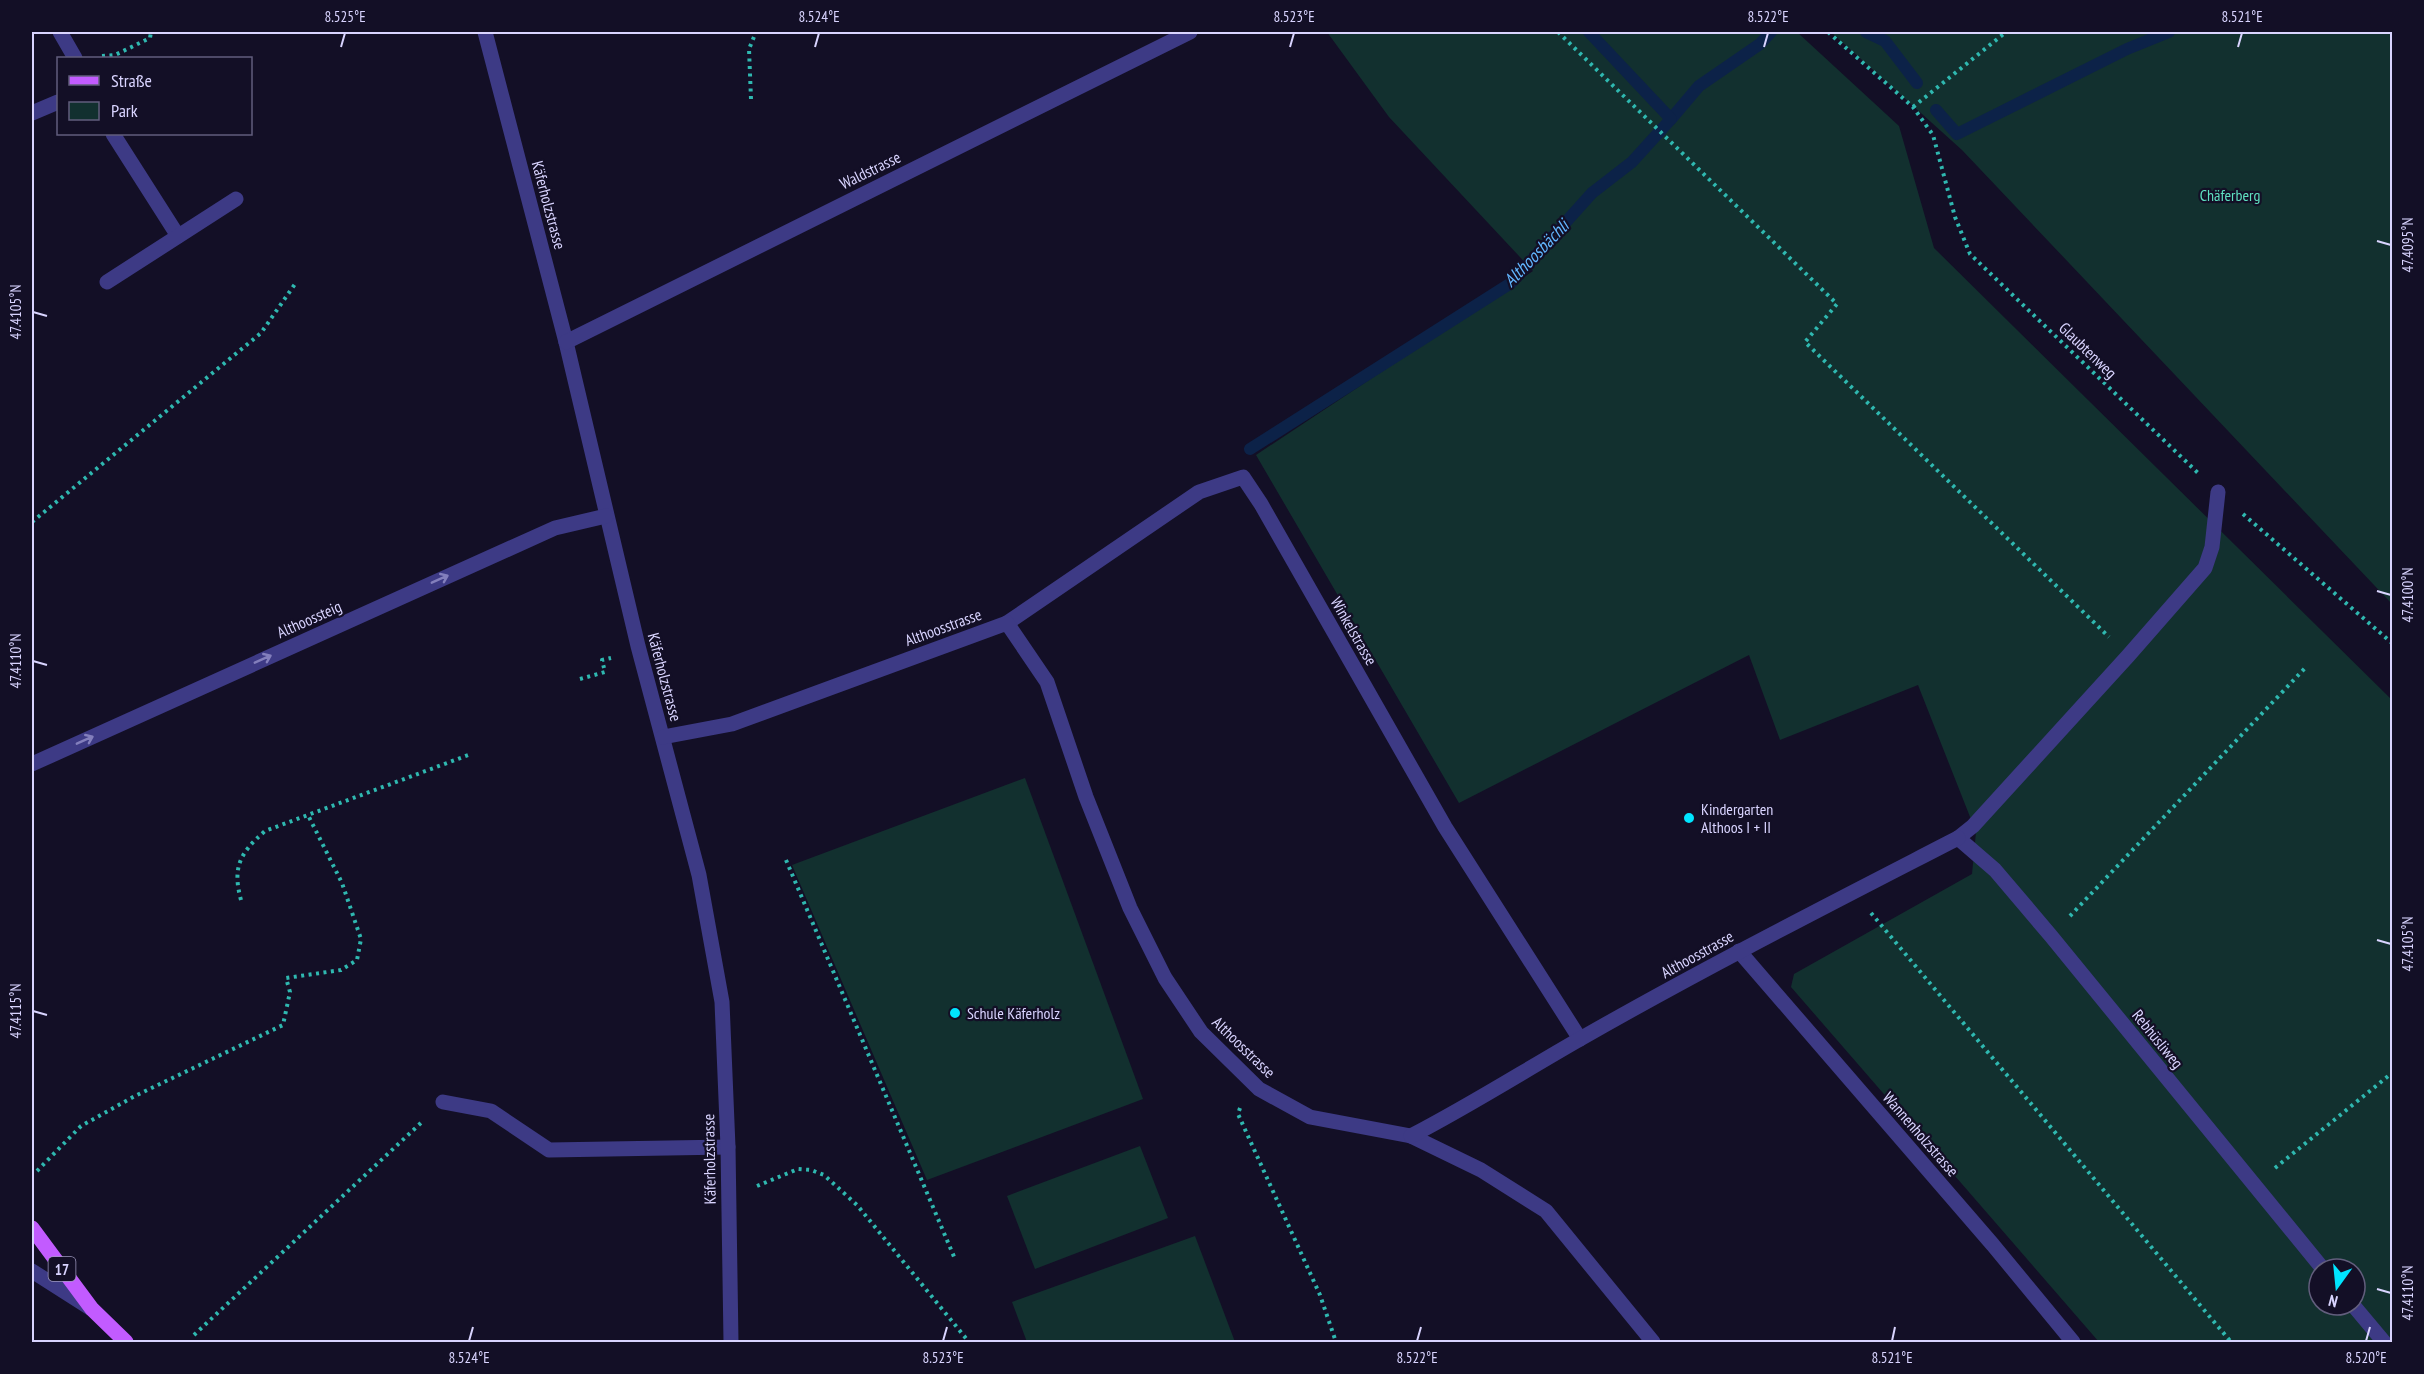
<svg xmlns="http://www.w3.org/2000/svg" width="2424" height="1374" font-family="'PT Sans Narrow',sans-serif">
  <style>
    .green { fill: #12302f; fill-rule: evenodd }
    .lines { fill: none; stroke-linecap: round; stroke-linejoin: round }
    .stream { stroke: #0c2248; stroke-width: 12 }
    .path { stroke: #2fb8b0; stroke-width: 4; stroke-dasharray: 3 4.5; stroke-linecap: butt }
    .service { stroke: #3d3a85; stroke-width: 15 }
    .minor { stroke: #3d3a85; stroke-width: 15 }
    .tertiary { stroke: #3d3a85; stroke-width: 15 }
    .primary { stroke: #c25bff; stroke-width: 15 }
    .oneway { stroke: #837fbc }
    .ticks { fill: none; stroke: #d9d4ff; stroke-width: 2 }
    .poi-dot { fill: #00e5ff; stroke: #130f26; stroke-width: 2 }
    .labels { text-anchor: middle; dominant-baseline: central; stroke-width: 4.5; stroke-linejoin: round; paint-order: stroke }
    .shield { fill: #130f26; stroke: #9e99be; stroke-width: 1.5 }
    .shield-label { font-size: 15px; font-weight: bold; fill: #d9d4ff }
    .street-label { font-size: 16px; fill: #d9d4ff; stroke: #130f26 }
    .park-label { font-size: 16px; fill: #5fe0c0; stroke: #130f26 }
    .poi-label { font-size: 16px; fill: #d9d4ff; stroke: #130f26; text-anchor: start }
    .water-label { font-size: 18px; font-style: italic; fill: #62b6ff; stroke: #130f26 }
    .neatline { fill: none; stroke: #d9d4ff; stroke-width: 2 }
    .ticks-label { font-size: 15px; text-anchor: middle; fill: #d9d4ff }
  </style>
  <rect width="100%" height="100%" fill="#130f26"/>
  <g class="green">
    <path d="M 1327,32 L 1797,32 L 1899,126 L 1934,248 L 2392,700 L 2392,1342 L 2099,1342 L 1791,987 L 1794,974 L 1972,874 L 1976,832 L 1918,685 L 1780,740 L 1749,655 L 1459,803 L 1256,455 L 1533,271 L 1389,117 ZM 2319,1269 L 2355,1269 L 2355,1305 L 2319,1305 Z"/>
    <path d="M 1831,32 L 2392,32 L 2392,604 L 1962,150 Z"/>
    <path d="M 1025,778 L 1143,1099 L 927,1180 L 792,865 Z"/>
    <path d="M 1140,1146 L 1168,1218 L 1035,1269 L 1007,1196 Z"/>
    <path d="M 1195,1236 L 1235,1342 L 1027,1342 L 1012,1302 Z"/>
  </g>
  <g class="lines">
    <g class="stream">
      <path d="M 1866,32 L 1885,41 L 1917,83"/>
      <path d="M 1936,110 L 1957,134 L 2127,49 L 2169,32"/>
      <path d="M 1671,119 L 1699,86 L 1760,44 L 1771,32"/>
      <path d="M 1250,449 L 1511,283 L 1592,193 L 1632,162 L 1671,119 L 1589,32"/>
    </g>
    <g class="path">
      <path d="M 1558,32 L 1837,304 L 1805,342 L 2109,637"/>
      <path d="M 1828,32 L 1913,107 L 1933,135 L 1955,217 L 1970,254 L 2198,473"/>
      <path d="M 102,56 L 115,55 L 150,38 L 151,32"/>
      <path d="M 751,99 L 749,49 L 756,32"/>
      <path d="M 1913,107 L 2006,32"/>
      <path d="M 2243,514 L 2392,643"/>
      <path d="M 32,522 L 261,333 L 295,284"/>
      <path d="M 580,679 L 605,672 L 602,660 L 611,658"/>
      <path d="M 786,860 L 955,1259"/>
      <path d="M 241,900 C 232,867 240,853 265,831 L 471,754"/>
      <path d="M 1871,913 L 2231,1342"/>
      <path d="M 2070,916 L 2306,667"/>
      <path d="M 1240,1108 L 1238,1114 L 1320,1295 L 1336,1342"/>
      <path d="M 2275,1168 L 2392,1073"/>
      <path d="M 37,1171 L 81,1126 L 135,1096 L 283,1025 L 290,992 L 286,978 L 341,970 L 357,960 L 361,939 L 342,883 L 308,815"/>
      <path d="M 757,1186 L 798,1169 L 811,1170 L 824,1175 L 857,1205 L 969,1342"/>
      <path d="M 194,1335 L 423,1121"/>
    </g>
    <g class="service">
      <path d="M 60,32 L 75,58"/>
      <path d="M 32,113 L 58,102"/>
      <path d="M 113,134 L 178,236"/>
      <path d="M 107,282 L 236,199"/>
      <path d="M 2218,492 L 2212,547 L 2205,568 L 2128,656 L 1973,826 L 1958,838 L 1995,870 L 2051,936 L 2323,1269"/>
      <path d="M 443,1102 L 491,1111 L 549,1150 L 728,1147"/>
      <path d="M 2353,1305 L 2384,1342"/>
    </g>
    <g class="minor">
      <path d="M 485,32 L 566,342 L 638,646 L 699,875 L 722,1002 L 728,1147 L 731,1342"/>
      <path d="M 566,342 L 1190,32"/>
      <path d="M 1007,623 L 1199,492 L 1243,477 L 1261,504 L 1445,827 L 1580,1039"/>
      <path d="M 663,737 L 732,724 L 1007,623 L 1047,682 L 1086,797 L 1130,908 L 1165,978 L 1201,1032 L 1259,1089 L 1310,1117 L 1411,1136 L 1481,1170 L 1546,1211 L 1653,1342"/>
      <path d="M 32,764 L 555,528 L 606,516"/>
      <path d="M 1739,951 L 1993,1245 L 2073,1342"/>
      <path d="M 1411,1136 C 1469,1106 1524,1071 1580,1039 C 1704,968 1832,903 1958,838"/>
    </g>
    <path class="tertiary" d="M 32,1271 L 90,1308"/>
    <path class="primary" d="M 32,1228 L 92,1309 L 126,1342"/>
  </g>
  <defs><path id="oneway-shaft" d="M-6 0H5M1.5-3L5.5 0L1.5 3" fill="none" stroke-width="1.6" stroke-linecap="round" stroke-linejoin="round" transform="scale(1.5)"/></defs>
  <g class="oneway">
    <use href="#oneway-shaft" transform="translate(440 579) rotate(-24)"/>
    <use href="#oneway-shaft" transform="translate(263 659) rotate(-24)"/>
    <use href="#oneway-shaft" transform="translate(85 740) rotate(-24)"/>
  </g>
  <path class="ticks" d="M 341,47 L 345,33M 815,47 L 819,33M 1290,47 L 1294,33M 1764,47 L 1768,33M 2238,47 L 2242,33M 2377,241 L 2391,245M 33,312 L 47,316M 2377,591 L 2391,595M 33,661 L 47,665M 2377,940 L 2391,944M 33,1011 L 47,1015M 2377,1289 L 2391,1293M 469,1341 L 473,1327M 943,1341 L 947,1327M 1417,1341 L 1421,1327M 1892,1341 L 1895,1327M 2366,1341 L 2370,1327"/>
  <g class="poi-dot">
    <circle cx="1689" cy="818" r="6"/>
    <circle cx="955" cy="1013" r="6"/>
  </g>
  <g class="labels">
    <rect class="shield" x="48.5" y="1257" width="27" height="24" rx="4.5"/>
    <g class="shield-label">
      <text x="62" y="1269">17</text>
    </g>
    <g class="street-label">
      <text transform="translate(870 170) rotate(-26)">Waldstrasse</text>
      <text transform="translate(549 205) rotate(75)">Käferholzstrasse</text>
      <text transform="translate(2088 350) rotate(44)">Glaubtenweg</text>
      <text transform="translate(309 619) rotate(-24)">Althoossteig</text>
      <text transform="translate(943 627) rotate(-20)">Althoosstrasse</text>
      <text transform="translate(1354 631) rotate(60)">Winkelstrasse</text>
      <text transform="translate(665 677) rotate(75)">Käferholzstrasse</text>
      <text transform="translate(1697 954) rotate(-29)">Althoosstrasse</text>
      <text transform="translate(2158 1039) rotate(51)">Rebhüsliweg</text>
      <text transform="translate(1244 1047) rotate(44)">Althoosstrasse</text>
      <text transform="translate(1921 1134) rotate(49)">Wannenholzstrasse</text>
      <text transform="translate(709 1159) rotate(-91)">Käferholzstrasse</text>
    </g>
    <g class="park-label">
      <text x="2230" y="195">Chäferberg</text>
    </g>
    <g class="poi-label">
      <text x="1701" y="809">Kindergarten<tspan x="1701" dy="18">Althoos I + II</tspan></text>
      <text x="967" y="1013">Schule Käferholz</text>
    </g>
    <g class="water-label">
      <text transform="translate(1536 253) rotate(-46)">Althoosbächli</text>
    </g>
  </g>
  <rect width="2424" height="1374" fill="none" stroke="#130f26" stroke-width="66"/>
  <rect x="57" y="57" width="195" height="78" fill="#130f26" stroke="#625e7d" stroke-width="1.5"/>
  <rect x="69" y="76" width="30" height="9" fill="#c25bff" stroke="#625e7d" stroke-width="1.5"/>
  <text x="111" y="87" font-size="18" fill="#d9d4ff">Straße</text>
  <rect x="69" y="102" width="30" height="18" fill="#12302f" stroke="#625e7d" stroke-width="1.5"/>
  <text x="111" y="117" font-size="18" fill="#d9d4ff">Park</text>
  <g transform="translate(2337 1287) rotate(195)"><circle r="28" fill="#130f26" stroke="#625e7d" stroke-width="1.5"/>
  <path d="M0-4.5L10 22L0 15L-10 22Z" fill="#00e5ff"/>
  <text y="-9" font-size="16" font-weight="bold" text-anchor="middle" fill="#d9d4ff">N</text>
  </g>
  <rect x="33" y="33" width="2358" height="1308" class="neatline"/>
  <g class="ticks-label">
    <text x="345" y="22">8.525°E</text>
    <text x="819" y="22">8.524°E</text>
    <text x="1294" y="22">8.523°E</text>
    <text x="1768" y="22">8.522°E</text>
    <text x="2242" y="22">8.521°E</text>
    <text transform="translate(2408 245) rotate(-90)" y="5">47.4095°N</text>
    <text transform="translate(16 312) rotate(-90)" y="5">47.4105°N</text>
    <text transform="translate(2408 595) rotate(-90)" y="5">47.4100°N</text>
    <text transform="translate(16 661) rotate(-90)" y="5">47.4110°N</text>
    <text transform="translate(2408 944) rotate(-90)" y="5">47.4105°N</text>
    <text transform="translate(16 1011) rotate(-90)" y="5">47.4115°N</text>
    <text transform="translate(2408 1293) rotate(-90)" y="5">47.4110°N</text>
    <text x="469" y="1363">8.524°E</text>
    <text x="943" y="1363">8.523°E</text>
    <text x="1417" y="1363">8.522°E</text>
    <text x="1892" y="1363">8.521°E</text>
    <text x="2366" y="1363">8.520°E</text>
  </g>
</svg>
